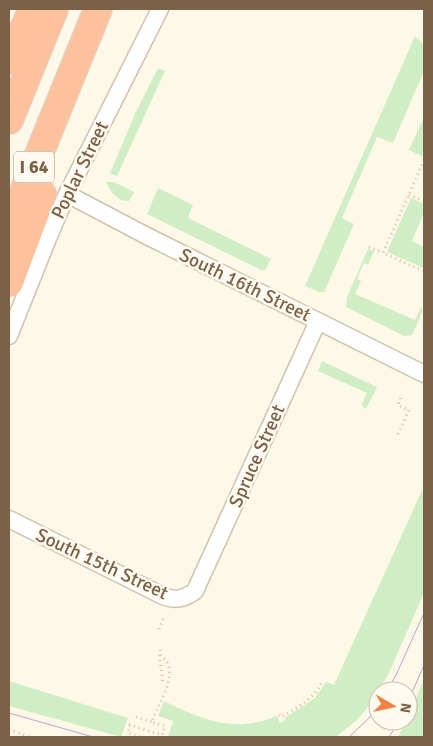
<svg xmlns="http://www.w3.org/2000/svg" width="433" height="746" font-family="Signika,sans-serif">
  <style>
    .green { fill: #d0eec5 }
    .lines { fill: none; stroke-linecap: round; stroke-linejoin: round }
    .street-casing { stroke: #d2c2ac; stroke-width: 19 }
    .highway-casing { stroke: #ddd6d0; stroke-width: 30 }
    .path { stroke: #dcbf9f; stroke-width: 3; stroke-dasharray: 1 4; stroke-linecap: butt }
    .street { stroke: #fff; stroke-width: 16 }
    .highway { stroke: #fdc19b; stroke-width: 28 }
    .tram { stroke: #bea4ca; stroke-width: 1 }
    .labels { text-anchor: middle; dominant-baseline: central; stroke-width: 5; stroke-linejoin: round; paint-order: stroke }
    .shield { fill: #fffbf1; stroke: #a38f7b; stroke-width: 1 }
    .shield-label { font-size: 18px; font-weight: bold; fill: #7c6149 }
    .street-label { font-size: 19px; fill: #7c6149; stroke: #fffbf1 }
  </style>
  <rect width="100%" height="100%" fill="#fef8e8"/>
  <g class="green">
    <path d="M 415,36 L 424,45 L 424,71 L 393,143 L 377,137 L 342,218 L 354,224 L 324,292 L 319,292 L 305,286 Z"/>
    <path d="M 158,68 L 165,71 L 117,176 L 110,173 L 135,114 Z"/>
    <path d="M 424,117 L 424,157 L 409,150 Z"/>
    <path d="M 106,182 L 114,182 L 134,192 L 129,201 C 118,202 110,192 106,182 Z"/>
    <path d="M 158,188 L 193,205 L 188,218 L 271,259 L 265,270 L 261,270 L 147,214 Z"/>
    <path d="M 411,198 L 424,204 L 424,213 L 412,241 L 424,247 L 424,268 L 387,252 Z"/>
    <path d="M 368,249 L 374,251 L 368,265 L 364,263 L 357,279 L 361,281 L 355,294 L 415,320 L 421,307 L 422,308 L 422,313 L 412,335 L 404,336 L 346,307 L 347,297 Z"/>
    <path d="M 322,361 L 377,387 L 366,409 L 363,407 L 362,404 L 367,393 L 318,371 Z"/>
    <path d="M 424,486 L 424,593 L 389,673 L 373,701 L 357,720 L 336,737 L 168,737 L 173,721 L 158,716 L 164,701 C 203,720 234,734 277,716 L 280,723 L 285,720 L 285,718 L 315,698 L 326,682 L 334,685 Z"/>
    <path d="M 424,680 L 424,737 L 398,737 L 406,721 L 408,721 L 408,716 Z"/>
    <path d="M 9,681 L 128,718 L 121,737 L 9,706 Z"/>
  </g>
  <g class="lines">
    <defs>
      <g id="street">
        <path d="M 67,194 L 147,236 L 424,374"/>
        <path d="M 9,336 L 49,236 L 67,194 L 160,9"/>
        <path d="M 9,519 L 163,596 C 176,601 184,599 195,591 L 318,321"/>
      </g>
      <g id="highway">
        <path d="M 9,60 L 33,9"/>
        <path d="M 9,120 L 54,9"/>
        <path d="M 9,228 L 98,9"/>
        <path d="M 9,282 L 42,194"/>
      </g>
    </defs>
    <use href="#street" class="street-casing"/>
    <use href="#highway" class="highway-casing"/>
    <g class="path">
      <path d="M 424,160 L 383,253 L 424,271"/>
      <path d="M 409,195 L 424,201"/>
      <path d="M 369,247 L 383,253"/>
      <path d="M 398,434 L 409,410 L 398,405 L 402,395"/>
      <path d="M 159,629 L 164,617"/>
      <path d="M 160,655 C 159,665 164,674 162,683"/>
      <path d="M 279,715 L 281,717 C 297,708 314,699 322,682"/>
      <path d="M 136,717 L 152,722"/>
      <path d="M 9,730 L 32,737"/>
      <path d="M 140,737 L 128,733 L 130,725 L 162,735 L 165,726 L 152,722 C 158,702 183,671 160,655 L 160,650"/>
    </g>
    <use href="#street" class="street"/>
    <use href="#highway" class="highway"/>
    <g class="tram">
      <path d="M 387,691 L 396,675 L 424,613"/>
      <path d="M 408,702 L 424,665"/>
      <path d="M 9,713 L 93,737"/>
      <path d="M 349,737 L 369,718 L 378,705"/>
      <path d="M 389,737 L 399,721"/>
    </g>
  </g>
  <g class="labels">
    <rect class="shield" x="14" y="151.5" width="40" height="31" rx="4"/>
    <g class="shield-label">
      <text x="34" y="167">I 64</text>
    </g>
    <g class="street-label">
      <text transform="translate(80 170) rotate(-64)">Poplar Street</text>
      <text transform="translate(245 285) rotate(26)">South 16th Street</text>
      <text transform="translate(257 456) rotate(-66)">Spruce Street</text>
      <text transform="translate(102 564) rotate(25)">South 15th Street</text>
    </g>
  </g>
  <rect width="433" height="746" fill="none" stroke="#7c6149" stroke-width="20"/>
  <g transform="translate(393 706) rotate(99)"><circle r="24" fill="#fffbf1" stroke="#cbbdae"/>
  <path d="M0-4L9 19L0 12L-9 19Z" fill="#f18044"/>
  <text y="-8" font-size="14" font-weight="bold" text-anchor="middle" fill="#7c6149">N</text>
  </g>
</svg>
